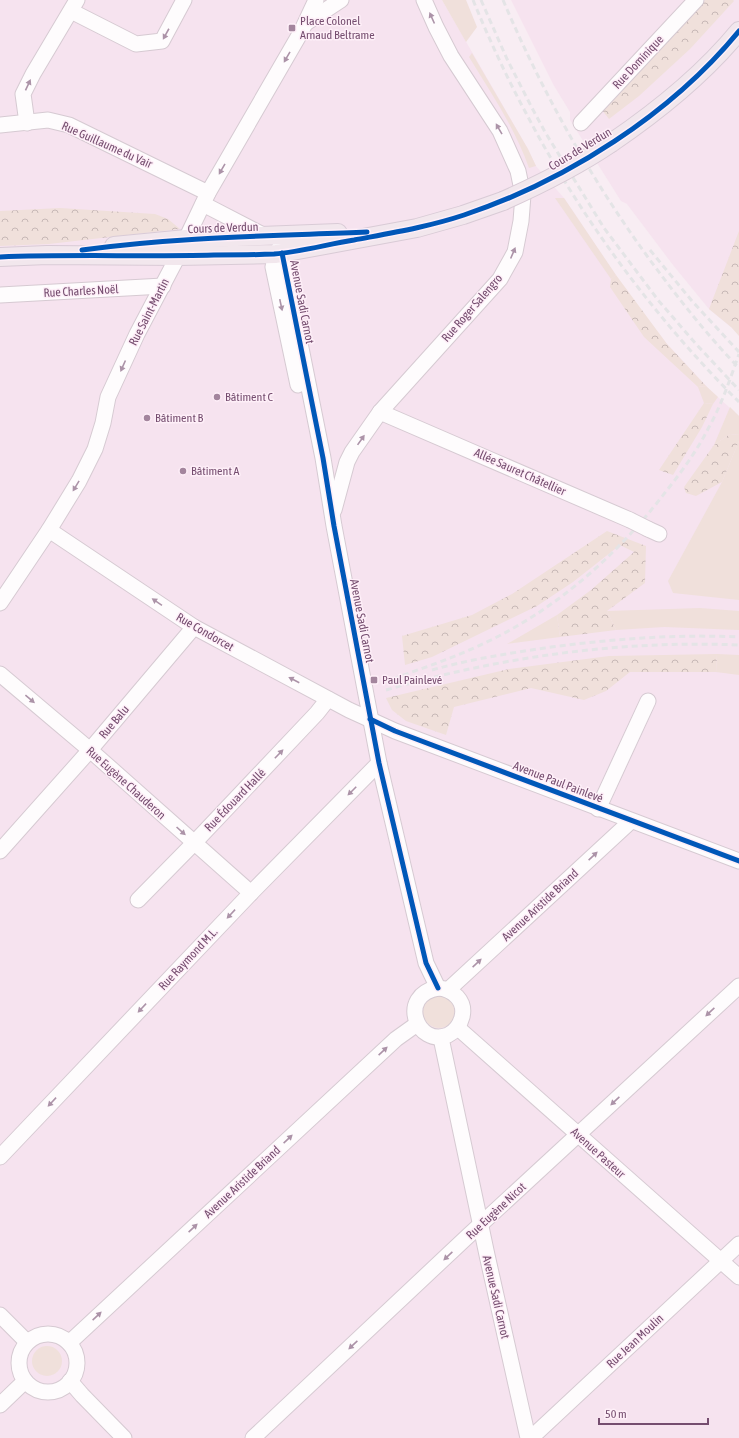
<svg xmlns="http://www.w3.org/2000/svg" width="739" height="1438" font-family="'Asap Condensed',sans-serif">
  <style>
    .residential { fill: #f6e3ef }
    .green { fill: #f0e0db }
    .forest { fill: url(#forest-crowns) }
    .lines { fill: none; stroke-linecap: round; stroke-linejoin: round }
    .minor-casing { stroke: #d6cad2; stroke-width: 17 }
    .major-casing { stroke: #d9cbd6; stroke-width: 20 }
    .minor { stroke: #fefcfd; stroke-width: 15 }
    .major { stroke: #f2e7ed; stroke-width: 18 }
    .rail { stroke: #e4e4e6; stroke-width: 3; stroke-dasharray: 6 4; stroke-linecap: butt }
    .minor-bridge-casing { stroke: #d6cad2; stroke-width: 17; stroke-linecap: butt }
    .major-bridge-casing { stroke: #d9cbd6; stroke-width: 20; stroke-linecap: butt }
    .minor-bridge { stroke: #fefcfd; stroke-width: 15 }
    .major-bridge { stroke: #f2e7ed; stroke-width: 18 }
    .cycleway-casing { stroke: #feeff8; stroke-width: 8 }
    .cycleway { stroke: #0057b8; stroke-width: 5 }
    .oneway { fill: #ac93a8 }
    .poi-dot { fill: #a3859d; stroke: #feeff8; stroke-width: 1.5 }
    .labels { text-anchor: middle; dominant-baseline: central; stroke-width: 3; stroke-linejoin: round; paint-order: stroke }
    .poi-label { font-size: 12px; fill: #754d6f; stroke: #feeff8; text-anchor: start }
    .street-label { font-size: 12px; fill: #754d6f; stroke: #feeff8 }
  </style>
  <defs>
    <pattern id="forest-crowns" width="20" height="18" patternUnits="userSpaceOnUse"><rect width="20" height="18" fill="#f0e0db"/><path d="M2 6a3 3 0 1 1 6 0M12 15a3 3 0 1 1 6 0" fill="none" stroke="#c7b8b6"/></pattern>
  </defs>
  <rect width="100%" height="100%" fill="#f8edf3"/>
  <g class="residential">
    <path d="M 0,0 L 442,0 L 528,149 L 536,166 L 564,198 L 627,292 L 667,344 L 710,390 L 739,416 L 739,1438 L 0,1438 Z"/>
    <path d="M 511,0 L 739,0 L 739,304 L 731,327 L 709,309 L 673,265 L 627,204 L 621,201 L 570,120 L 570,112 L 553,84 Z"/>
  </g>
  <g class="green">
    <path d="M 442,0 L 466,0 L 477,27 L 466,42 Z"/>
    <path d="M 472,53 L 528,149 L 536,166 L 529,168 C 515,128 491,93 469,57 Z"/>
    <path d="M 555,198 L 564,198 L 616,275 L 611,279 Z"/>
    <path d="M 706,386 L 718,397 L 713,404 L 704,403 L 698,387 Z"/>
    <path d="M 730,407 L 739,416 L 739,435 L 730,434 L 714,445 Z"/>
    <path d="M 739,441 L 739,600 L 673,593 L 668,581 L 722,482 Z"/>
    <path d="M 700,608 L 739,611 L 739,630 L 664,627 L 616,630 L 607,611 Z"/>
    <path d="M 557,615 L 560,637 L 507,644 Z"/>
    <path d="M 717,654 L 739,655 L 739,675 L 716,672 Z"/>
    <circle cx="439" cy="1012" r="16"/>
    <circle cx="47" cy="1361" r="15"/>
  </g>
  <g class="forest">
    <path d="M 705,0 L 733,0 L 734,1 L 690,49 L 639,96 L 609,119 L 602,110 Z"/>
    <path d="M 60,208 L 155,214 L 168,219 L 180,229 L 49,244 L 0,246 L 0,211 Z"/>
    <path d="M 739,231 L 739,336 L 731,327 L 709,309 Z"/>
    <path d="M 616,275 L 667,344 L 706,386 L 698,387 L 644,337 L 610,287 L 611,279 Z"/>
    <path d="M 704,403 L 713,404 L 702,427 L 673,475 L 659,470 Z"/>
    <path d="M 730,434 L 739,435 L 739,441 L 722,482 L 696,496 L 686,493 L 684,487 L 714,445 Z"/>
    <path d="M 607,531 L 646,546 L 645,583 L 607,611 L 616,630 L 560,637 L 557,615 L 591,590 L 634,552 L 620,545 L 573,582 L 537,606 L 432,657 L 405,665 L 402,636 L 472,615 L 512,594 Z"/>
    <path d="M 717,654 L 716,672 L 630,672 L 606,691 L 584,700 L 531,688 L 454,707 L 446,735 L 406,721 L 392,710 L 386,698 L 509,669 L 609,656 Z"/>
  </g>
  <g class="lines">
    <defs>
      <g id="minor">
        <path d="M 71,11 L 136,44 L 162,41 L 184,0"/>
        <path d="M 306,23 L 341,0"/>
        <path d="M 27,123 L 23,94 L 33,74 L 77,0"/>
        <path d="M 581,123 L 696,0"/>
        <path d="M 0,125 L 48,120 L 69,125 L 208,193"/>
        <path d="M 203,204 L 265,236"/>
        <path d="M 280,247 L 276,254 L 273,267 L 298,385"/>
        <path d="M 282,253 L 323,458 L 334,526 L 379,763 L 426,963 L 438,988"/>
        <path d="M 0,295 L 163,286"/>
        <path d="M 380,412 L 630,520"/>
        <path d="M 334,510 L 347,462 L 352,452 L 380,412 L 500,279 L 515,252 L 521,221 L 523,195 L 518,171 L 500,131 L 451,56 L 436,27 L 424,0"/>
        <path d="M 648,529 L 659,534"/>
        <path d="M 49,530 L 194,627 L 349,710 L 395,731 L 739,861"/>
        <path d="M 0,603 L 49,530 L 79,481 L 95,449 L 103,423 L 108,397 L 137,334 L 178,256 L 208,193 L 301,32 L 316,0"/>
        <path d="M 0,674 L 90,750 L 251,893"/>
        <path d="M 598,809 L 648,701"/>
        <path d="M 0,851 L 90,750 L 194,627"/>
        <path d="M 138,900 L 194,843 L 317,713 L 328,699"/>
        <path d="M 438,988 C 453,989 466,1001 462,1017 C 460,1025 456,1031 448,1035 C 417,1048 397,995 438,988 Z"/>
        <path d="M 448,990 L 631,821"/>
        <path d="M 458,1028 L 739,1277"/>
        <path d="M 441,1038 L 487,1255 L 528,1438"/>
        <path d="M 0,1157 L 251,893 L 379,763"/>
        <path d="M 0,1315 L 27,1342"/>
        <circle cx="48" cy="1363" r="29"/>
        <path d="M 69,1343 L 396,1039 L 417,1024"/>
        <path d="M 70,1381 L 82,1395 L 124,1438"/>
        <path d="M 0,1405 L 25,1381"/>
        <path d="M 253,1438 L 468,1236 L 739,986"/>
        <path d="M 531,1438 L 739,1244"/>
      </g>
      <g id="major">
        <path d="M 611,143 C 658,111 703,75 739,31"/>
        <path d="M 114,246 L 186,239 L 338,233"/>
        <path d="M 0,257 L 47,255 L 178,256 L 276,254 L 417,228 L 463,215 L 503,201"/>
      </g>
    </defs>
    <use href="#minor" class="minor-casing"/>
    <use href="#major" class="major-casing"/>
    <use href="#minor" class="minor"/>
    <use href="#major" class="major"/>
    <g class="rail">
      <path d="M 473,0 C 489,39 507,78 527,115 C 582,220 655,318 739,402"/>
      <path d="M 481,0 L 507,59 L 531,106 L 545,132 L 604,228 L 658,300 L 696,344 L 739,390"/>
      <path d="M 503,0 C 546,101 601,197 668,284 C 690,313 713,341 738,367"/>
      <path d="M 650,250 L 692,301 L 739,352"/>
      <path d="M 432,670 C 471,659 511,653 551,647 C 614,639 676,634 739,637"/>
      <path d="M 384,682 C 420,669 457,657 491,640 C 562,605 620,552 667,490 C 683,470 698,449 709,427 C 722,404 730,379 739,354"/>
      <path d="M 386,690 C 500,657 621,640 739,645"/>
    </g>
    <defs>
      <path id="minor-bridge" d="M 630,520 L 648,529"/>
      <path id="major-bridge" d="M 503,201 C 541,184 577,166 611,143"/>
    </defs>
    <use href="#minor-bridge" class="minor-bridge-casing"/>
    <use href="#major-bridge" class="major-bridge-casing"/>
    <use href="#minor-bridge" class="minor-bridge"/>
    <use href="#major-bridge" class="major-bridge"/>
    <defs>
      <g id="cycleway">
        <path d="M 82,250 C 176,237 272,236 367,232"/>
        <path d="M 282,253 L 323,458 L 334,526 L 379,763 L 426,963 L 438,988"/>
        <path d="M 0,257 C 71,254 143,257 214,255 C 234,255 254,255 274,254 C 301,252 328,244 354,240 C 391,233 428,227 464,215 C 566,181 671,114 739,31"/>
        <path d="M 370,719 L 395,731 L 739,861"/>
      </g>
    </defs>
    <use href="#cycleway" class="cycleway-casing"/>
    <use href="#cycleway" class="cycleway"/>
  </g>
  <defs><path id="oneway-solid" d="M-6-.8H1V-3.2L6.5 0L1 3.2V.8H-6Z"/></defs>
  <g class="oneway">
    <use href="#oneway-solid" transform="translate(432 18) rotate(-114)"/>
    <use href="#oneway-solid" transform="translate(166 34) rotate(119)"/>
    <use href="#oneway-solid" transform="translate(287 57) rotate(120)"/>
    <use href="#oneway-solid" transform="translate(28 85) rotate(-65)"/>
    <use href="#oneway-solid" transform="translate(499 129) rotate(-120)"/>
    <use href="#oneway-solid" transform="translate(222 169) rotate(120)"/>
    <use href="#oneway-solid" transform="translate(513 253) rotate(-67)"/>
    <use href="#oneway-solid" transform="translate(281 305) rotate(78)"/>
    <use href="#oneway-solid" transform="translate(123 366) rotate(114)"/>
    <use href="#oneway-solid" transform="translate(361 440) rotate(-55)"/>
    <use href="#oneway-solid" transform="translate(76 486) rotate(121)"/>
    <use href="#oneway-solid" transform="translate(157 602) rotate(-146)"/>
    <use href="#oneway-solid" transform="translate(294 680) rotate(-152)"/>
    <use href="#oneway-solid" transform="translate(30 699) rotate(40)"/>
    <use href="#oneway-solid" transform="translate(279 754) rotate(-46)"/>
    <use href="#oneway-solid" transform="translate(352 791) rotate(135)"/>
    <use href="#oneway-solid" transform="translate(181 831) rotate(42)"/>
    <use href="#oneway-solid" transform="translate(593 856) rotate(-43)"/>
    <use href="#oneway-solid" transform="translate(231 914) rotate(133)"/>
    <use href="#oneway-solid" transform="translate(477 963) rotate(-43)"/>
    <use href="#oneway-solid" transform="translate(142 1008) rotate(133)"/>
    <use href="#oneway-solid" transform="translate(710 1012) rotate(137)"/>
    <use href="#oneway-solid" transform="translate(383 1051) rotate(-43)"/>
    <use href="#oneway-solid" transform="translate(615 1101) rotate(137)"/>
    <use href="#oneway-solid" transform="translate(52 1102) rotate(133)"/>
    <use href="#oneway-solid" transform="translate(288 1139) rotate(-43)"/>
    <use href="#oneway-solid" transform="translate(193 1228) rotate(-43)"/>
    <use href="#oneway-solid" transform="translate(448 1256) rotate(137)"/>
    <use href="#oneway-solid" transform="translate(97 1316) rotate(-43)"/>
    <use href="#oneway-solid" transform="translate(353 1345) rotate(137)"/>
  </g>
  <g class="poi-dot">
    <rect x="288" y="24" width="8" height="8" rx="2"/>
    <circle cx="217" cy="397" r="4"/>
    <circle cx="147" cy="418" r="4"/>
    <circle cx="183" cy="471" r="4"/>
    <rect x="370" y="676" width="8" height="8" rx="2"/>
  </g>
  <g class="labels">
    <g class="poi-label">
      <text x="300" y="21">Place Colonel<tspan x="300" dy="14">Arnaud Beltrame</tspan></text>
      <text x="225" y="397">Bâtiment C</text>
      <text x="155" y="418">Bâtiment B</text>
      <text x="191" y="471">Bâtiment A</text>
      <text x="382" y="680">Paul Painlevé</text>
    </g>
    <g class="street-label">
      <text transform="translate(638 62) rotate(-47)">Rue Dominique</text>
      <text transform="translate(107 145) rotate(24)">Rue Guillaume du Vair</text>
      <text transform="translate(580 149) rotate(-31)">Cours de Verdun</text>
      <text transform="translate(223 228) rotate(-2)">Cours de Verdun</text>
      <text transform="translate(81 291) rotate(-3)">Rue Charles Noël</text>
      <text transform="translate(302 302) rotate(79)">Avenue Sadi Carnot</text>
      <text transform="translate(472 308) rotate(-49)">Rue Roger Salengro</text>
      <text transform="translate(149 312) rotate(-63)">Rue Saint-Martin</text>
      <text transform="translate(520 472) rotate(24)">Allée Sauret Châtellier</text>
      <text transform="translate(362 621) rotate(79)">Avenue Sadi Carnot</text>
      <text transform="translate(205 632) rotate(30)">Rue Condorcet</text>
      <text transform="translate(114 722) rotate(-50)">Rue Balu</text>
      <text transform="translate(558 782) rotate(21)">Avenue Paul Painlevé</text>
      <text transform="translate(126 783) rotate(42)">Rue Eugène Chauderon</text>
      <text transform="translate(235 800) rotate(-46)">Rue Édouard Hallé</text>
      <text transform="translate(540 905) rotate(-43)">Avenue Aristide Briand</text>
      <text transform="translate(188 959) rotate(-47)">Rue Raymond M.L.</text>
      <text transform="translate(598 1153) rotate(42)">Avenue Pasteur</text>
      <text transform="translate(242 1182) rotate(-43)">Avenue Aristide Briand</text>
      <text transform="translate(496 1211) rotate(-43)">Rue Eugène Nicot</text>
      <text transform="translate(496 1297) rotate(77)">Avenue Sadi Carnot</text>
      <text transform="translate(635 1341) rotate(-43)">Rue Jean Moulin</text>
    </g>
  </g>
  <path d="M599 1418v6h109v-6" fill="none" stroke="#754d6f" stroke-width="2"/>
  <text x="605" y="1418" font-size="12" fill="#754d6f" stroke="#feeff8" stroke-width="3" paint-order="stroke">50 m</text>
</svg>
